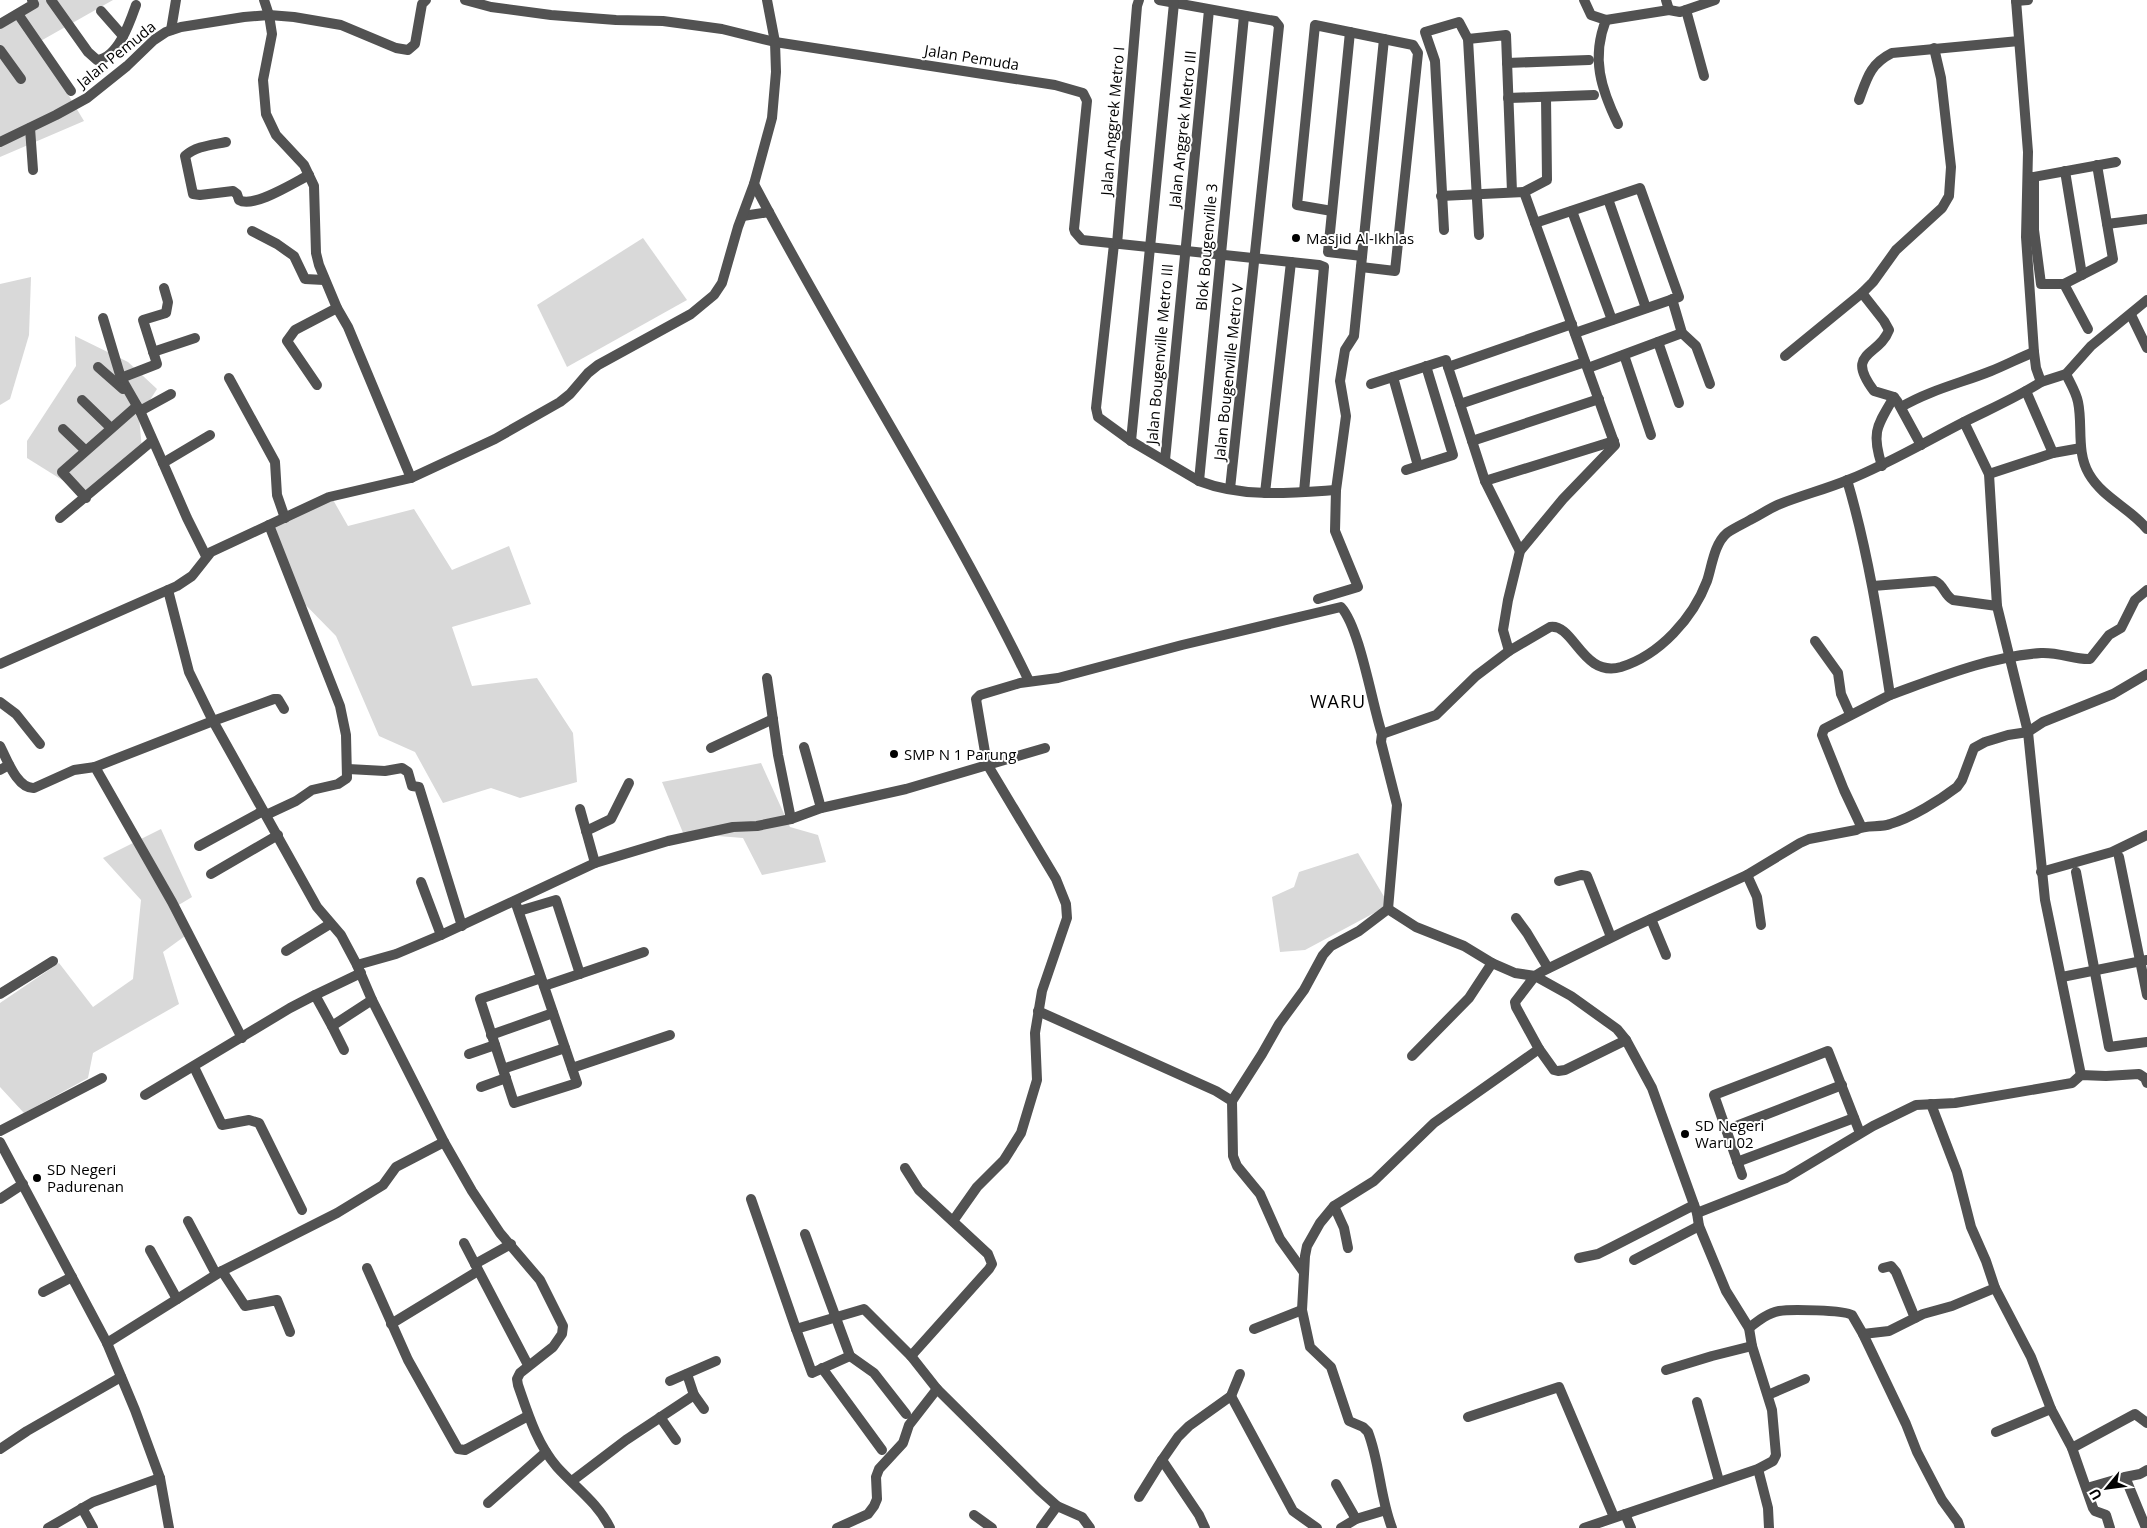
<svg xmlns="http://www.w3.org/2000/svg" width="2147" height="1528" font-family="'Open Sans',sans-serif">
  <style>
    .green { fill: #d9d9d9 }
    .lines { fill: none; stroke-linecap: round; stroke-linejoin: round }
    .street { stroke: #525252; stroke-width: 10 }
    .poi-dot { fill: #000; stroke: #fff; stroke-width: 2 }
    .labels { text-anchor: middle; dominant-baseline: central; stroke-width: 4; stroke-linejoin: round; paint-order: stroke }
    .street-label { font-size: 15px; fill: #000; stroke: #fff }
    .poi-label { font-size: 15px; fill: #000; stroke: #fff; text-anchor: start }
    .quarter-label { font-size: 18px; letter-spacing: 1px; fill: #000; stroke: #fff }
  </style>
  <rect width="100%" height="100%" fill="#fff"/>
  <g class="green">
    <path d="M 30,0 L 113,0 L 37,43 L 84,121 L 0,157 L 0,29 L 32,4 Z"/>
    <path d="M 643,238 L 687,300 L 567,367 L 537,305 Z"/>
    <path d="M 31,277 L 29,335 L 10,399 L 0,405 L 0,284 Z"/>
    <path d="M 75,336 L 128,362 L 157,389 L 139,417 L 142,449 L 83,493 L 27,458 L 27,441 L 76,366 Z"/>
    <path d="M 332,498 L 348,526 L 414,509 L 452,570 L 509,546 L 531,604 L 452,627 L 472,686 L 537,678 L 573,733 L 577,782 L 520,798 L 491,788 L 443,803 L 415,752 L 379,736 L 336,636 L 290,589 L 265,528 Z"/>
    <path d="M 761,763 L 790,827 L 818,835 L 826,862 L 762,875 L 743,838 L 705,835 L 686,840 L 662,782 Z"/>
    <path d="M 161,829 L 192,897 L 172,909 L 185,936 L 163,952 L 179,1004 L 93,1053 L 88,1078 L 24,1113 L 0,1087 L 0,1003 L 59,963 L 93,1007 L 133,979 L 141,900 L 103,858 Z"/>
    <path d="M 1358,853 L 1389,905 L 1305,950 L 1280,952 L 1272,897 L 1294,887 L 1299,872 Z"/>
  </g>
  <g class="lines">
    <g class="street">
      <path d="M 51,0 L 88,52 L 97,60 C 118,58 130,22 136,5"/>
      <path d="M 264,0 L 269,15 L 272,34 L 263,80 L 266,114 L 276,135 L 304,165 L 314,186 L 316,253 L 319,265 L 337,308 L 348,327 L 411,478"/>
      <path d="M 465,0 L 491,7 L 551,15 L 616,20 L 663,21 L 722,29 L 775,42 L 1055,85 L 1083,93 L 1087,101 L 1074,229 L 1075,232 L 1082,240 L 1319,265 L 1324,267 L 1304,492"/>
      <path d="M 1159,0 L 1275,21 L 1279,26 L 1230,489"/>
      <path d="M 1584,0 L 1591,15 L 1606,20 L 1669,10 L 1680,12 L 1715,0"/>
      <path d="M 1666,0 L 1669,10"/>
      <path d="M 2016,0 L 2028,152 L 2026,237 L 2034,352 L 2036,368 L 2041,382"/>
      <path d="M 2016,1 L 2028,0"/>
      <path d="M 1686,10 L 1704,76"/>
      <path d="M 101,11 L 123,36"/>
      <path d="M 18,14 L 71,91"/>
      <path d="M 1606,20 C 1591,58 1601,89 1618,124"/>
      <path d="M 0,24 L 34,4 L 32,0"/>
      <path d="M 171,30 L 176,0"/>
      <path d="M 1350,32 L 1328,252 L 1362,256"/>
      <path d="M 1468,39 L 1506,35 L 1512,192"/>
      <path d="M 0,50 L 21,79"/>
      <path d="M 1507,63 L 1589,60"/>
      <path d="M 1508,98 L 1594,95"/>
      <path d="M 1859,100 C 1867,78 1870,64 1892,53 L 2019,41"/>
      <path d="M 30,128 L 33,170"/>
      <path d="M 0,142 L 56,115 L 87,98 L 127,66 L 154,40 L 166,32 L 181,27 L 244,17 L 269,15 L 294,17 L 341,25 L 396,48 L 408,50 L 415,44 L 422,4 L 426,0"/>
      <path d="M 226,142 C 212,145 196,146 185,156 L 193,194 L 200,195 L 233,191 L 237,194 L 239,200 C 253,209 295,182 309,175"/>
      <path d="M 2065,171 L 2082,275"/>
      <path d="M 2034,177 L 2034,230 L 2041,284 L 2064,284 L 2113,259 L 2097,165"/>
      <path d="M 2028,178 L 2116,162"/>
      <path d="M 754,184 C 842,352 946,510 1029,681"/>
      <path d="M 1524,192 L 1547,180 L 1546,97"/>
      <path d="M 1441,196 L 1524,192 L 1615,445 L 1563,499 L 1520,551 L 1508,600 L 1503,630 L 1509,651"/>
      <path d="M 1608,199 L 1646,308"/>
      <path d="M 1332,211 L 1297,205 L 1315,25 L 1413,45 L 1418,53 L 1395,271 L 1361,267"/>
      <path d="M 1572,211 L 1612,320"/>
      <path d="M 743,216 L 769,212"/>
      <path d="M 1535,223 L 1640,188 L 1679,297 L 1575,333"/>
      <path d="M 2107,224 L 2147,219"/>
      <path d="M 1444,230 L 1435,61 L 1425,32 L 1459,22 L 1468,39 L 1479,235"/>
      <path d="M 252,231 L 277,244 L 294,256 L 305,279 L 324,280"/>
      <path d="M 1114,244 L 1096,408 L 1098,417 L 1131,441 L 1199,481 C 1243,498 1291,493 1336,490"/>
      <path d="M 1117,244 L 1137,6 L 1139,0"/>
      <path d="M 2064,284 L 2088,329"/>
      <path d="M 1862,293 L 1873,282 L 1896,250 L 1942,208 L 1949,196 L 1951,167 L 1941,78 L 1934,48"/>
      <path d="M 1672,299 L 1682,333 L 1696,346 L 1710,384"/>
      <path d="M 2131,315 L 2147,348"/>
      <path d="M 103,318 L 121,378 L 140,411 L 163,463"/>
      <path d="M 1658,342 L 1679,403"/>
      <path d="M 153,352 L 195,338"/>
      <path d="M 1624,355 L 1651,435"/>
      <path d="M 1785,356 L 1862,293 L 1884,321 L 1889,330 C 1879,357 1844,351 1874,391 L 1894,397 L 1897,401 L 1921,445"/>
      <path d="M 98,367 L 123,389"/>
      <path d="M 1588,368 L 1682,333"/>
      <path d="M 2066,374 C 2070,383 2076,392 2078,402 C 2083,425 2076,452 2089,474 C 2103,498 2130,508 2147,529"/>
      <path d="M 1393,377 L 1418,466"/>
      <path d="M 121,378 L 157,364 L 143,320 L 166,313 L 168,302 L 164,288"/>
      <path d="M 229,378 L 275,462 L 277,495 L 285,518"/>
      <path d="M 1371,384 L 1446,360 L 1448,367"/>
      <path d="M 317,385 L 287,341 L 295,330 L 337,308"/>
      <path d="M 2026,391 L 2053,453"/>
      <path d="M 82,400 L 111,428"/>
      <path d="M 1460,404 L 1585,362"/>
      <path d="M 1901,407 C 1930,390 1961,383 1991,371 C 2006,365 2019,358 2034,352"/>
      <path d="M 140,411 L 171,394"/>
      <path d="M 1964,422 L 1989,474 L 1997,606 L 2028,732 L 2045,900 L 2081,1075"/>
      <path d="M 63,429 L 85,450"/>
      <path d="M 1131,441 L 1174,3"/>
      <path d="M 1472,441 L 1599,399"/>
      <path d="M 1165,460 L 1209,10"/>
      <path d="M 1882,466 C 1871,432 1877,426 1894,397"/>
      <path d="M 1406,470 L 1453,455 L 1426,366"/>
      <path d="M 1989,474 L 2053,453 L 2081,448"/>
      <path d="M 1847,480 C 1868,551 1879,623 1890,695 L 1824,729 L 1822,735 L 1844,790 L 1861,826"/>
      <path d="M 1199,481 L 1244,16"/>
      <path d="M 1485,481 L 1614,441"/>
      <path d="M 1265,493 L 1291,262"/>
      <path d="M 86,498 L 62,472 L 137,406"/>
      <path d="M 60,518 L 152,441"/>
      <path d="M 1520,551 L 1485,481 L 1448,367 L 1572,324"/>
      <path d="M 206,556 L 187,518 L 163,463 L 210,435"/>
      <path d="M 1873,586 L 1935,581 C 1944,585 1944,595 1953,600 L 1997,606"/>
      <path d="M 168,590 L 189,672 L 213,721 L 317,907 L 341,935 L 357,965 L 372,1000 L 444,1142 L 472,1191 L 500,1233 L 540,1280 L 563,1326 L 562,1334 L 553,1347 L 520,1373 L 517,1379 L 518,1385 C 528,1414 537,1444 557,1467 C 575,1487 598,1503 610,1528"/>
      <path d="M 1318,599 L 1358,587 L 1335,531 L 1336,490 L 1346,416 L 1340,381 L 1345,350 L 1354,336 L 1384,39"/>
      <path d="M 1815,641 L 1838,673 L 1841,694 L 1850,714"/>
      <path d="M 0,664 L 177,586 L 192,576 L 211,552 L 329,497 L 411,478 L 495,439 L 560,402 L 570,394 L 588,373 L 598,365 L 691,314 L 714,295 L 722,283 L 738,227 L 754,184 L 772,118 L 776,72 L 775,42 L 767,0"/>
      <path d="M 767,678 L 778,755 L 791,819"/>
      <path d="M 1890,695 C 1940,677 1988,657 2041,653 C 2059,652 2076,660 2090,659 L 2109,635 L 2121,628 L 2135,600 L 2147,590"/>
      <path d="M 0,702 L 16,714 L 40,744"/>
      <path d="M 1382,734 L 1436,715 L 1476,676 L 1509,651 L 1550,627 C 1574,623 1582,678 1621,667 C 1660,655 1693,618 1707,581 C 1712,566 1714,544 1727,533 C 1734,528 1743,524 1750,520 C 1760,515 1770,508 1780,504 C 1803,495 1826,489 1848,480 C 1888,464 1925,442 1964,422 C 1990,409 2016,398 2041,382 L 2066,374 L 2091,346 L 2147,300"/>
      <path d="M 0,746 C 7,759 17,789 34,788 L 74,770 L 95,767 L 172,902 L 242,1038"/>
      <path d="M 804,747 L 821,808"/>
      <path d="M 711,748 L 773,719"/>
      <path d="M 95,767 L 213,721 L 274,699 L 278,699 L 284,709"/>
      <path d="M 348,769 L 385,771 L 402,768 L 408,772 L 412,786 L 419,787 L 462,926"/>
      <path d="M 0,770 L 9,765"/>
      <path d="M 580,809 L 595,863"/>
      <path d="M 266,815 L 296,801 L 312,790 L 338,784 L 347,778 L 346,735 L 340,706 L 269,525"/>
      <path d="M 586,831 L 611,819 L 629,783"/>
      <path d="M 199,846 L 263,811"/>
      <path d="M 2119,857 L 2147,995"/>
      <path d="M 2041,872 L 2112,852 L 2147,835"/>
      <path d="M 2076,872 L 2109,1047 L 2147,1042"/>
      <path d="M 211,874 L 278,835"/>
      <path d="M 1747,875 L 1757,897 L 1761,925"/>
      <path d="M 1559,881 L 1581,875 L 1587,876 L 1611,937"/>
      <path d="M 421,882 L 441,935"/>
      <path d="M 515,901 L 577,1083 L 514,1103 L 480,999 L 541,978"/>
      <path d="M 1388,909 L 1416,927 L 1464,946 L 1492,963 L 1515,973 L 1535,976 L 1571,996 L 1617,1029 L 1626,1040 L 1652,1088 L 1697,1213 L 1699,1226 L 1726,1291 L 1749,1328 L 1752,1346 L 1772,1410 L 1776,1455 L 1773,1461 L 1758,1469 L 1584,1528"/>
      <path d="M 519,911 L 556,900 L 580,974"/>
      <path d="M 1516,918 L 1527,933 L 1548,968"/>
      <path d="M 1651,919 L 1666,955"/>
      <path d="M 286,951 L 330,924"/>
      <path d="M 357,965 L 396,954 L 441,935 L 595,863 L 668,841 L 733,827 L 757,826 L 791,819 L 821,808 L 906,789 L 1045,748"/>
      <path d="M 2062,977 L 2147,960"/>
      <path d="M 544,986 L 644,952"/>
      <path d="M 0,994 L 53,961"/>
      <path d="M 315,995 L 361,973"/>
      <path d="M 1038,1011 L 1216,1091 L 1232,1101 L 1233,1156 L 1237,1166 L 1260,1194 L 1280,1239 L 1303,1271"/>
      <path d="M 332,1026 L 344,1050"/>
      <path d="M 491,1035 L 553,1013"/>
      <path d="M 1626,1040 L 1565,1070 L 1558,1071 L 1554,1070 L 1539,1049 L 1516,1007 L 1515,1002 L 1535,976 L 1543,971 L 1629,929 L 1747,875 L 1800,843 L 1809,839 L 1856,830 C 1865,824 1880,828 1890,824 C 1911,818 1940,800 1957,787 L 1962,780 L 1974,748 L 1985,742 L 2008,735 L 2028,732 L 2043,722 L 2113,694 L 2147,674"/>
      <path d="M 469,1054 L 495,1045"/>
      <path d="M 1412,1056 L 1469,998 L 1492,963"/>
      <path d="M 194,1067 L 222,1125 L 249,1120 L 259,1123 L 302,1210"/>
      <path d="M 572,1068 L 670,1035"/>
      <path d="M 503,1069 L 565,1048"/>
      <path d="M 481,1087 L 506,1078"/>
      <path d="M 145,1095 L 290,1008 L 315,995 L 332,1026 L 372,1000"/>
      <path d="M 1931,1104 L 1957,1172 L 1971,1227 L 1986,1261 L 1995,1288 L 2031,1357 L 2051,1409 L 2072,1448 L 2093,1508 L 2095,1511 L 2106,1515 L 2110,1528"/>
      <path d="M 1726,1130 L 1842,1085"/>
      <path d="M 0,1131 L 102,1078"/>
      <path d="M 0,1142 L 107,1343 L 135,1410 L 160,1478 L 169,1528"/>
      <path d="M 1737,1162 L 1854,1118"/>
      <path d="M 905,1168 L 919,1190 L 988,1254 L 992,1264 L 989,1269 L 911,1356"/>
      <path d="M 1742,1175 L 1714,1095 L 1828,1051 L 1860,1133"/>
      <path d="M 0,1199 L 23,1184"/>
      <path d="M 751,1199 L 796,1329 L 864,1309 L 911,1356 L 937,1389 L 1039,1490 L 1057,1506 L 1082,1517 L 1090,1528"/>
      <path d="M 1334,1206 L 1344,1228 L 1348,1248"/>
      <path d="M 1697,1213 L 1786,1178 L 1873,1126 L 1916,1105 L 1955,1103 L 2072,1083 L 2081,1075 L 2106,1076 L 2139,1074 L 2145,1078 L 2147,1083"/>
      <path d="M 188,1221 L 216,1274"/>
      <path d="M 953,1221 L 977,1187 L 1004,1160 L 1021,1133 L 1037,1080 L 1035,1033 L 1042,991 L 1067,918 L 1066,904 L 1056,879 L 987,764 L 976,699 L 980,695 L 1020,683 L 1058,678 L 1182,645 L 1341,607 C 1360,628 1372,704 1382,734 L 1381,742 L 1397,805 L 1388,909 L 1359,931 L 1331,946 L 1323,955 L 1304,990 L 1279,1024 L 1262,1054 L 1232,1101"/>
      <path d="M 805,1234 L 850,1356 L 874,1373 L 906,1414"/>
      <path d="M 464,1243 L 528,1365"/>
      <path d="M 150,1250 L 177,1299"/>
      <path d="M 1579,1258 L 1598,1254 L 1614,1246 L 1694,1205"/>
      <path d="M 1634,1260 L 1699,1226"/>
      <path d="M 475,1264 L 511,1244"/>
      <path d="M 367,1268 L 408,1360 L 458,1449 L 465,1450 L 528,1416"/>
      <path d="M 1883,1268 L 1891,1266 L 1896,1272 L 1915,1318"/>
      <path d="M 222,1271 L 245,1306 L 277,1300 L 290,1332"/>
      <path d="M 43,1292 L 72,1277"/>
      <path d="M 391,1324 L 478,1271"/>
      <path d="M 1749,1328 C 1758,1321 1768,1313 1779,1311 C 1790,1309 1844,1310 1852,1315 L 1863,1334 L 1889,1331 L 1923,1314 L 1952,1306 L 1995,1288"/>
      <path d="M 796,1329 L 812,1373 L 850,1356"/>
      <path d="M 1254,1329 L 1302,1310"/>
      <path d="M 1863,1334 L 1906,1424 L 1917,1452 L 1942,1500 L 1958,1522 L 1960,1528"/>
      <path d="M 107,1343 L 222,1271 L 337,1213 L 383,1185 L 396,1167 L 444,1142"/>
      <path d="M 822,1368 L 882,1450"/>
      <path d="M 1666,1370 L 1712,1356 L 1752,1346"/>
      <path d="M 687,1374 L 694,1395 L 704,1409"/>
      <path d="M 670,1381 L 716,1361"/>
      <path d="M 1768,1395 L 1805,1379"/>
      <path d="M 1231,1396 L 1293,1511 L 1317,1528"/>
      <path d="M 1697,1402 L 1719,1481"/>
      <path d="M 660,1417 L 676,1440"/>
      <path d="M 1468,1417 L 1559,1387 L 1614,1517"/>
      <path d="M 1996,1432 L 2051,1409"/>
      <path d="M 2072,1448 L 2135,1414 L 2147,1423"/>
      <path d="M 0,1449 L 27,1431 L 121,1377"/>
      <path d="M 1162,1460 L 1178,1437 L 1189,1426 L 1231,1396 L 1240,1374"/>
      <path d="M 1758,1469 L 1768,1508 L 1769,1528"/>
      <path d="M 2125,1477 L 2146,1528"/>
      <path d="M 572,1481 L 626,1440 L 694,1395"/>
      <path d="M 1336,1484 L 1356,1519"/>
      <path d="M 2087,1488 L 2125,1477 L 2140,1474 L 2147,1470"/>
      <path d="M 1139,1497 L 1162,1460 L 1199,1515 L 1205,1528"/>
      <path d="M 488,1503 L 546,1452"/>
      <path d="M 82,1508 L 93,1528"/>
      <path d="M 1625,1514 L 1631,1528"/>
      <path d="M 974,1515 L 992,1528"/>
      <path d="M 48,1528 L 93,1502 L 160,1478"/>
      <path d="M 837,1528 L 868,1514 L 874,1506 L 877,1499 L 876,1477 L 879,1469 L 903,1443 L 909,1425 L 937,1389"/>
      <path d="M 1041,1528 L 1057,1506"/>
      <path d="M 1341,1528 L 1356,1519 L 1386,1510"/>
      <path d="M 1392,1528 C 1380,1498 1380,1463 1368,1432 L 1363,1427 L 1349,1421 L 1331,1367 L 1310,1347 L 1302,1310 L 1305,1256 L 1307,1246 L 1320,1223 L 1334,1206 L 1374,1181 L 1434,1123 L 1539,1049"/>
    </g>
  </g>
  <g class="poi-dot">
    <circle cx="1296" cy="238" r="5"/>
    <circle cx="894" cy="754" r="5"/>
    <circle cx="1685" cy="1134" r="5"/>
    <circle cx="37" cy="1178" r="5"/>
  </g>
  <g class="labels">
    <g class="street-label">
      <text transform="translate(116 54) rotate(-39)">Jalan Pemuda</text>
      <text transform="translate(972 57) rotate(9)">Jalan Pemuda</text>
      <text transform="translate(1112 121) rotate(-85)">Jalan Anggrek Metro I</text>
      <text transform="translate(1182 129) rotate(-84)">Jalan Anggrek Metro III</text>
      <text transform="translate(1206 247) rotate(-85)">Blok Bougenville 3</text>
      <text transform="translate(1159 354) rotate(-85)">Jalan Bougenville Metro III</text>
      <text transform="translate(1228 372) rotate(-84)">Jalan Bougenville Metro V</text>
    </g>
    <g class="poi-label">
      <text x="1306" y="238">Masjid Al-Ikhlas</text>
      <text x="904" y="754">SMP N 1 Parung</text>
      <text x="1695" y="1125">SD Negeri<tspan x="1695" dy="17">Waru 02</tspan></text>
      <text x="47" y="1169">SD Negeri<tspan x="47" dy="17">Padurenan</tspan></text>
    </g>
    <g class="quarter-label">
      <text x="1338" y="701">WARU</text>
    </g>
  </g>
  <g transform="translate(2107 1488) rotate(241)" stroke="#ffffff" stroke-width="4" paint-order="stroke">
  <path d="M0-4L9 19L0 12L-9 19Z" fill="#000000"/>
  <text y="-8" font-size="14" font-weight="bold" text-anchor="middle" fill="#000000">U</text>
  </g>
</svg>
